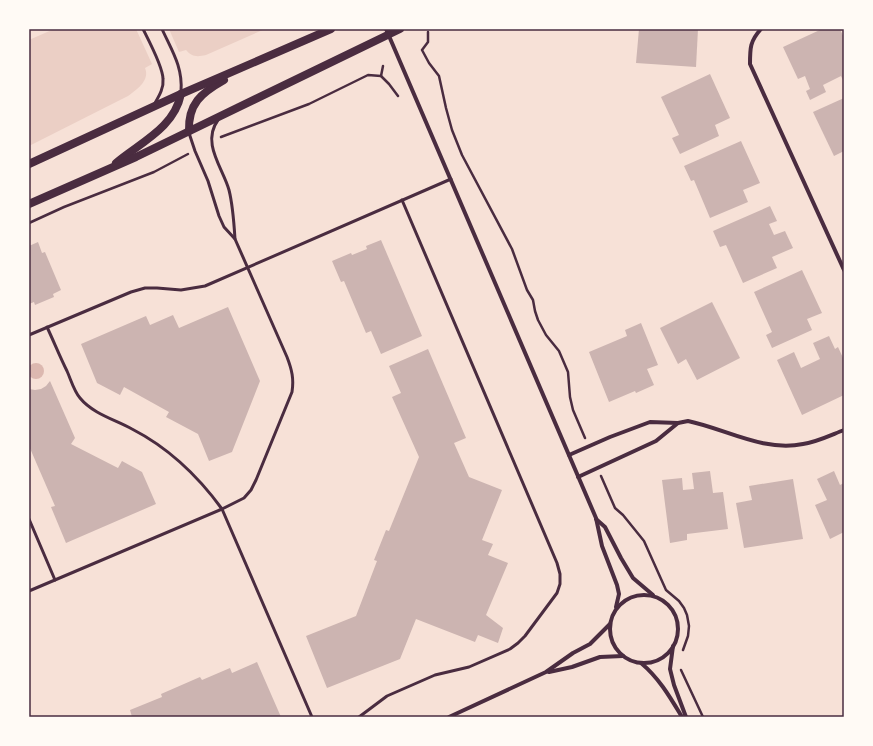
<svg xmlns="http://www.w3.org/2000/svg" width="873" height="746" font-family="Literata,serif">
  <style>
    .green { fill: #ebcfc5 }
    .water { fill: #dcb8b0 }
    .building { fill: #ccb4b1 }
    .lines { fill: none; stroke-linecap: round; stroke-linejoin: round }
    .path { stroke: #4a2c40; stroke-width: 2.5 }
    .service { stroke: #4a2c40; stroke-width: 3 }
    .minor { stroke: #4a2c40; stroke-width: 4 }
    .secondary { stroke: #4a2c40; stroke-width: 8 }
    .neatline { fill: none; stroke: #4a2c40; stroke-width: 1.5 }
  </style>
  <rect width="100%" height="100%" fill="#f7e1d7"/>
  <g class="green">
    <path d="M 54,29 L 136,29 L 152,64 L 145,68 C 150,80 138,89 128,96 L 29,146 L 29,40 Z"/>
    <path d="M 169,29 L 265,29 L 206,55 C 197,57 192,57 186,50 L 179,52 Z"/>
  </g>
  <circle class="water" cx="36" cy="371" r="8"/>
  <g class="building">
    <path d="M 639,29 L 698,29 L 696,67 L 636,63 Z"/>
    <path d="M 822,29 L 840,29 L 844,38 L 844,82 L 841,76 L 823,85 L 826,92 L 810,100 L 806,91 L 810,89 L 805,76 L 798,79 L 783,47 Z"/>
    <path d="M 710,74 L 730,118 L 715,125 L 719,136 L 680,154 L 672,138 L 679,135 L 661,97 Z"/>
    <path d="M 844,98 L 844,151 L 834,156 L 813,112 Z"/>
    <path d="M 741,141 L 760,183 L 743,190 L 748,202 L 710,218 L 694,180 L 691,181 L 684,166 Z"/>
    <path d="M 770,206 L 777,221 L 769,224 L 774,235 L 785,231 L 793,248 L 772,257 L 777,268 L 743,283 L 726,245 L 720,247 L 713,231 Z"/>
    <path d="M 381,240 L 422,336 L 381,354 L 371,331 L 366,333 L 344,281 L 341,282 L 332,261 L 351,253 L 352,255 L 367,249 L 366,246 Z"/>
    <path d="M 38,242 L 42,253 L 45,252 L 61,290 L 53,294 L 54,297 L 35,305 L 34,302 L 29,304 L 29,246 Z"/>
    <path d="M 802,270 L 822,313 L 807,319 L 812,330 L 772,348 L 766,335 L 772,332 L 754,292 Z"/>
    <path d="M 712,302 L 740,358 L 697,380 L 686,359 L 678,364 L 660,328 Z"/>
    <path d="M 228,307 L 260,381 L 232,452 L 209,461 L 198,434 L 166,417 L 169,412 L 124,387 L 120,395 L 97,383 L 81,344 L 146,316 L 150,325 L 173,315 L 179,328 Z"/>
    <path d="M 641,323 L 658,365 L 647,369 L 654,385 L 636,393 L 635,391 L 609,402 L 589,352 L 627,336 L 625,330 Z"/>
    <path d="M 829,336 L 835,349 L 838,347 L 844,360 L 844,395 L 802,415 L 777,360 L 794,352 L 801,368 L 820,359 L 813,343 Z"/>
    <path d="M 428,349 L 466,438 L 454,443 L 469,477 L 502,490 L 482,540 L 493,544 L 488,555 L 508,563 L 486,615 L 503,628 L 498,643 L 478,635 L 475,642 L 416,619 L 400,659 L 327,688 L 306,636 L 356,616 L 377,561 L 374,560 L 386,530 L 389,531 L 419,457 L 392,397 L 401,393 L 389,366 Z"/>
    <path d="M 50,381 L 75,438 L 71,444 L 118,468 L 122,461 L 142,472 L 156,504 L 66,543 L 51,507 L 55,506 L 29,446 L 29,389 L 35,390 L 41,389 L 46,386 Z"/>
    <path d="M 710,471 L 713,493 L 723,492 L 728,529 L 687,534 L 687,540 L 670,543 L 662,480 L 682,478 L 683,490 L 694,489 L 692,473 Z"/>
    <path d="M 834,471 L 840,485 L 844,483 L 844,532 L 830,539 L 815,505 L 827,500 L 817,479 Z"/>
    <path d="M 793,479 L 803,539 L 744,548 L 736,503 L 752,500 L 749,486 Z"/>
    <path d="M 257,662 L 281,717 L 132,717 L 130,710 L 162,697 L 161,694 L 200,677 L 202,680 L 230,668 L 232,673 Z"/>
  </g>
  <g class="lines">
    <g class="path">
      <path d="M 428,32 L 428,42 L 422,50 L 429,63 L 439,76 L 446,108 L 452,130 L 462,155 L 512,249 L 527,290 L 533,300 L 535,311 L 538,320 L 546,335 L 559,351 L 568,372 L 570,397 L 573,410 L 585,438"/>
      <path d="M 381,76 L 383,66"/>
      <path d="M 221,137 L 309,104 L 368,75 L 381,76 L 389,84 L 398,96"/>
      <path d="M 29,223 L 64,207 L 154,172 L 188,154"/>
      <path d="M 601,476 L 615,508 L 623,515 L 644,541 L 666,590 L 679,601 L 684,608 L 687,615 L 689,626 L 688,636 L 683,650"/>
      <path d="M 681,670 L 703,717"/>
    </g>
    <g class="service">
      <path d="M 143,29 C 149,41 163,67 163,79 C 164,88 159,96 155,103"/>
      <path d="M 162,29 C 172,51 183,67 181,92"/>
      <path d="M 218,120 C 201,143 223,168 229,190 C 233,206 234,223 235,239"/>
      <path d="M 47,327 C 54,342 60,357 67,371 C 71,380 74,391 80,398 C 93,414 116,420 132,429 C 169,448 198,476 222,509 L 312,717"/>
      <path d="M 29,335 L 131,292 L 145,288 L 157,288 L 181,290 L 205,286 L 451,179"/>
      <path d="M 29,519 L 55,580"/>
      <path d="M 29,591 L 222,509 L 244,498 L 251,490 L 256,480 L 292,392 C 294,379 292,370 287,357 L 235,239 L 224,227 L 219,216 L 208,181 L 195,151 L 189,133"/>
      <path d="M 359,717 L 387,696 L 435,675 L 469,667 L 510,649 L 518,643 L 525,636 L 557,593 L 560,584 L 560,574 L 557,563 L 402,200"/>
    </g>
    <g class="minor">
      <path d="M 386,29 L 596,518 L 602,546 L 617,585 L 619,594 L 616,607"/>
      <path d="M 761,29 C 750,41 750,48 750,64 L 844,270"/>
      <path d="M 569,455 L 610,437 L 650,422 L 678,423 L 688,421 C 726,429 763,452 803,444 C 817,442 831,435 844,430"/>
      <path d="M 578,477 L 656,441 L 678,423"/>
      <path d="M 596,519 L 605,527 L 621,558 L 633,578 L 653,595"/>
      <circle cx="644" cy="629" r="34"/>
      <path d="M 673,646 L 670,669 L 674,685 L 686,717"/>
      <path d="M 641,663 C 659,678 670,697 682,717"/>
      <path d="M 549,672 L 572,667 L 600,657 L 623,656"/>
      <path d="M 449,717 L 546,672 L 573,653 L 590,644 L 610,624"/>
    </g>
    <g class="secondary">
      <path d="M 189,131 C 188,104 201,93 224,80"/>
      <path d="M 116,163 C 141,142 174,128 181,94"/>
      <path d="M 29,164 L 181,94 L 331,29"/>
      <path d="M 29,204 L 136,157 L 400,29"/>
    </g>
  </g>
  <rect width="873" height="746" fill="none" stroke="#fffaf5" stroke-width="60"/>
  <rect x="30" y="30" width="813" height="686" class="neatline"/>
</svg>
